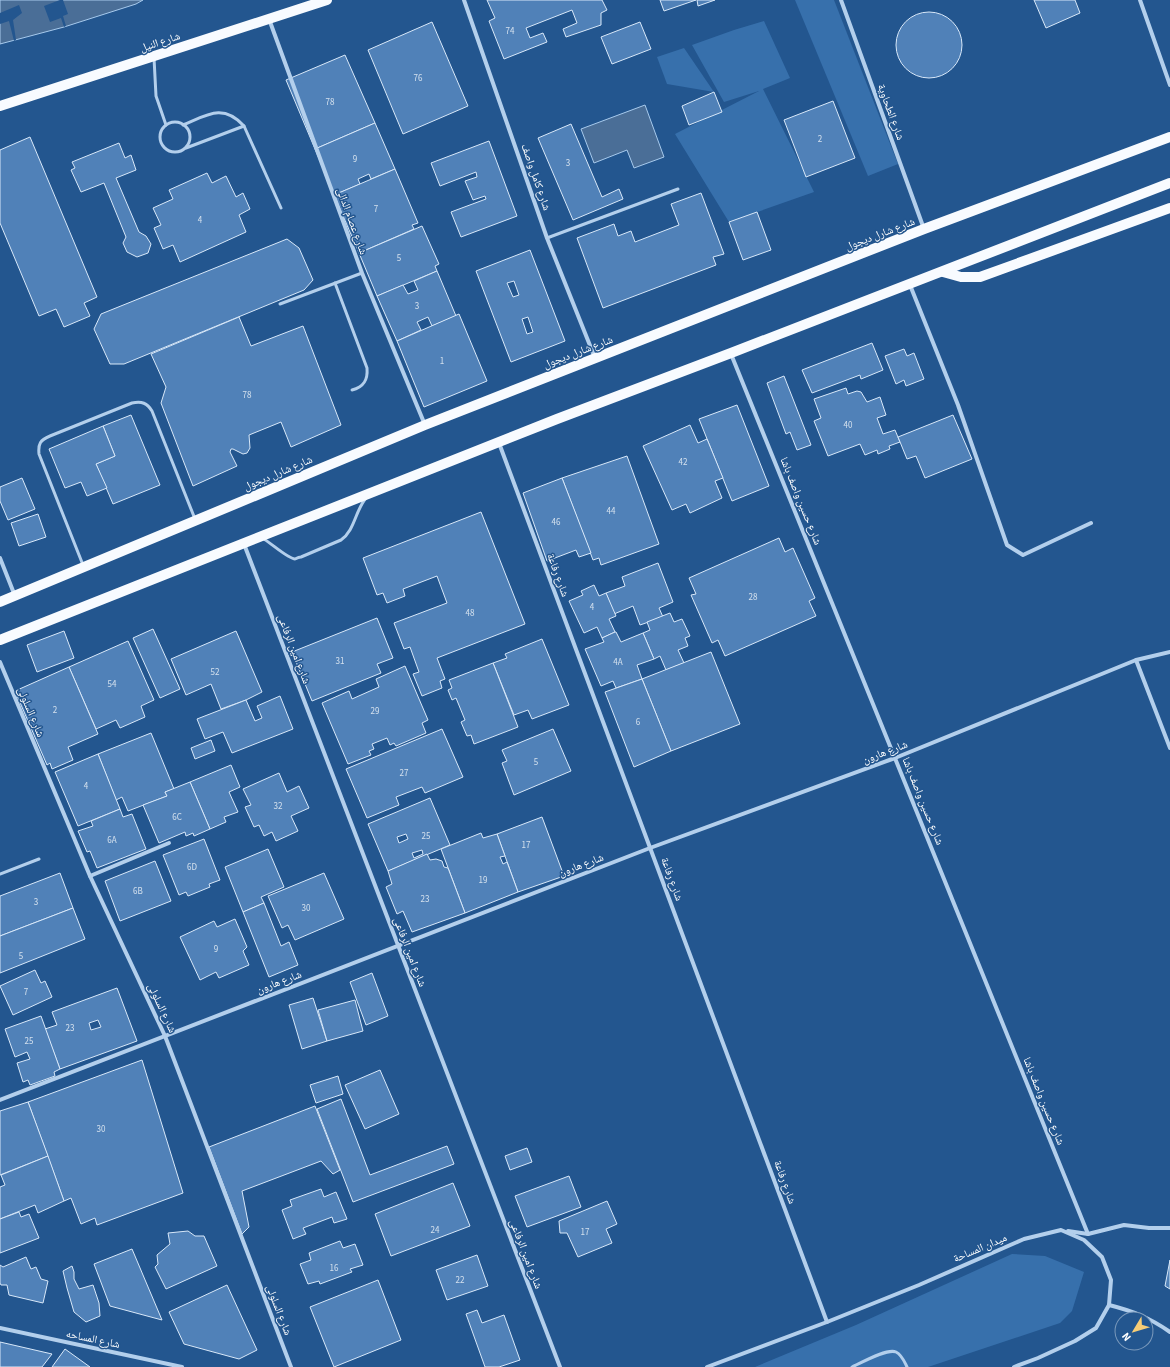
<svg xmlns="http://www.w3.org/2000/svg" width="1170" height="1367" font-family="'Source Sans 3','Noto Naskh Arabic',sans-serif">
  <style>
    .green { fill: #3770ac }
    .water { fill: #4a6e97; stroke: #a7caed }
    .pier { fill: #23568f }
    .building { fill: #5081b8; stroke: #d8e8f9; fill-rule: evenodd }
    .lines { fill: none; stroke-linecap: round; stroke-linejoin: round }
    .service { stroke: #b3cfec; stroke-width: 3 }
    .minor { stroke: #b3cfec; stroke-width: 4 }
    .primary { stroke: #f8fbff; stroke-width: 10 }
    .labels { text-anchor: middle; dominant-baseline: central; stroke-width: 3; stroke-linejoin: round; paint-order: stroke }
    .number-label { font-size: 9px; fill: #d3e0ed }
    .street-label { font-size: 11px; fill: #fff; stroke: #23568f }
  </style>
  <rect width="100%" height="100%" fill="#23568f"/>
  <g class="green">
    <path d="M 795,0 L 834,0 L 898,164 L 868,176 Z"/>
    <path d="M 764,21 L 790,78 L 763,89 L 814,192 L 729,222 L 675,134 L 759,91 L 724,102 L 692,45 L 734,30 Z"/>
    <path d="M 684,48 L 714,92 L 667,84 L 657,57 Z"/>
    <path d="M 1012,1254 L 1045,1256 L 1084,1272 L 1072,1311 L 1060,1323 L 928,1367 L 755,1367 L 856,1325 Z"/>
  </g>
  <g class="water">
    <path d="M 0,0 L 143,0 L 136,4 L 64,27 L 0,44 Z"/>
    <path d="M 645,105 L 664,157 L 634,168 L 627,150 L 594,163 L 581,129 Z"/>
  </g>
  <g class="pier">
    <path d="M 60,0 L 63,0 L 68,14 L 63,16 L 66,26 L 64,27 L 61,18 L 50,22 L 44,6 Z"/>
    <path d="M 19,5 L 22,13 L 13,20 L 16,40 L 14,41 L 9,21 L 0,24 L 0,13 Z"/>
  </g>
  <g class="building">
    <path d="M 487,0 L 602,0 L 607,10 L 601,13 L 601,25 L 566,37 L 563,29 L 577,23 L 572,10 L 526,28 L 530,38 L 543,33 L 547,42 L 504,59 L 489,21 L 495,18 Z"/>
    <path d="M 660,0 L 696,0 L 664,11 Z"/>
    <path d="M 697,0 L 715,0 L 698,6 Z"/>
    <path d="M 1034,0 L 1075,0 L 1080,13 L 1046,28 Z"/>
    <circle cx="929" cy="45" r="33"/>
    <path d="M 432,22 L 468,106 L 403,134 L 368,50 Z"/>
    <path d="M 640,22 L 651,49 L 612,64 L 601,37 Z"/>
    <path d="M 345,55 L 375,123 L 315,149 L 286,80 Z"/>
    <path d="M 714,92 L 722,112 L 689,125 L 682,106 Z"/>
    <path d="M 833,101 L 855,158 L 806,177 L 784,120 Z"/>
    <path d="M 375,123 L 395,169 L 371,179 L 369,174 L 358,179 L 360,184 L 334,195 L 315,149 Z"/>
    <path d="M 571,124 L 602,197 L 619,189 L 623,199 L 573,220 L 538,138 Z"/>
    <path d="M 30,137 L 97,297 L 84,303 L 90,316 L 64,327 L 56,309 L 39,316 L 0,223 L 0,150 Z"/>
    <path d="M 489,141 L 517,216 L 461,237 L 451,212 L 486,199 L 485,196 L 473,200 L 465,181 L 477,177 L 476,172 L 440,186 L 431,163 Z"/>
    <path d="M 119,143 L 125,158 L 131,155 L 136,170 L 116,178 L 139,232 L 146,236 L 151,244 L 148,253 L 137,257 L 127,252 L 123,243 L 126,237 L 104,183 L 81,192 L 71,170 L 75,168 L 72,162 Z"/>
    <path d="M 395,169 L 418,223 L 412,225 L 414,229 L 359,253 L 334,195 Z"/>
    <path d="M 207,173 L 212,183 L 226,176 L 236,197 L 243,193 L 250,209 L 239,215 L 246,232 L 180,262 L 173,245 L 163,249 L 154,228 L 161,225 L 153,208 L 173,199 L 169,190 Z"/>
    <path d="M 701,193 L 724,254 L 713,257 L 716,265 L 603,308 L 577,238 L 614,224 L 618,236 L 631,231 L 635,242 L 679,225 L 671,204 Z"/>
    <path d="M 757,212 L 771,250 L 743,260 L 729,222 Z"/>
    <path d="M 422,226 L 439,264 L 435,266 L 437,271 L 377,296 L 359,253 Z"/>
    <path d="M 287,239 L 299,248 L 313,280 L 304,290 L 124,364 L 110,364 L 94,329 L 101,314 Z"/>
    <path d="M 530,250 L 565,341 L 511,362 L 476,271 ZM 514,281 L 519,295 L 513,297 L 507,283 ZM 528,317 L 533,332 L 527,334 L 522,319 Z"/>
    <path d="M 437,271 L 456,316 L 432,326 L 428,317 L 417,322 L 421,330 L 397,341 L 377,296 L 403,285 L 408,294 L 418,290 L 414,281 Z"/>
    <path d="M 459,314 L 487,381 L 424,407 L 397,341 Z"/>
    <path d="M 239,317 L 251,346 L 303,326 L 341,425 L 291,447 L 281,422 L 249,435 L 250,448 L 247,453 L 243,454 L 233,449 L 231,449 L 230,452 L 237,466 L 193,486 L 161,403 L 166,387 L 151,354 Z"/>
    <path d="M 872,343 L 883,370 L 861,379 L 860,375 L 812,393 L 802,370 Z"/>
    <path d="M 904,349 L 907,356 L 914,353 L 924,379 L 906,386 L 904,380 L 896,384 L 885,356 Z"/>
    <path d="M 784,376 L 811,445 L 797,450 L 790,432 L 786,434 L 767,383 Z"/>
    <path d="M 846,388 L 848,394 L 857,391 L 861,392 L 867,402 L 880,397 L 886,415 L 877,418 L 883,434 L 895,430 L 900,442 L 889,446 L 890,449 L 878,454 L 877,450 L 865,455 L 860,444 L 828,456 L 814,421 L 821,418 L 814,399 Z"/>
    <path d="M 737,405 L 769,486 L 732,501 L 699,419 Z"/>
    <path d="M 131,415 L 160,485 L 113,504 L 96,464 L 115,456 L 103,426 Z"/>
    <path d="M 953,415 L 972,459 L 925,478 L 916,456 L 907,459 L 898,437 Z"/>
    <path d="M 690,425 L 698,443 L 707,439 L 723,478 L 715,481 L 722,498 L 690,513 L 686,504 L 672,510 L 643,446 Z"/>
    <path d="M 103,426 L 115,456 L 96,464 L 107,488 L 87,496 L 81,482 L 65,488 L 49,449 Z"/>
    <path d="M 627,456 L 659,544 L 601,565 L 599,558 L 593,560 L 562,478 Z"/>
    <path d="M 22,478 L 35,509 L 8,520 L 0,501 L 0,487 Z"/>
    <path d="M 562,478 L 591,553 L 579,557 L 576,550 L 547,561 L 523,493 Z"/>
    <path d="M 481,512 L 525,624 L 437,658 L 445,679 L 440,681 L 442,688 L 422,696 L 413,674 L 419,672 L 410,647 L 404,649 L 394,623 L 447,603 L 437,576 L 403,589 L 405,596 L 387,603 L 383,593 L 377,595 L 363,558 Z"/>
    <path d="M 38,514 L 46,537 L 19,546 L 11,523 Z"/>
    <path d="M 779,538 L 785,552 L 793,548 L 815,598 L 809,601 L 816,616 L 725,656 L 718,640 L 712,643 L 691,595 L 696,594 L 689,578 Z"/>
    <path d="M 658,563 L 673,602 L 659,608 L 663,617 L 640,625 L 633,606 L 614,614 L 606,593 L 625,586 L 622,577 Z"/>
    <path d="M 594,585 L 599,596 L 606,593 L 616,616 L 609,619 L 615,632 L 602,638 L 597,627 L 584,633 L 569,601 L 583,595 L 581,591 Z"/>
    <path d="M 670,613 L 674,622 L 682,619 L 690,636 L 685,638 L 688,646 L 678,650 L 684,663 L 666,670 L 660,656 L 654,659 L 643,633 L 650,630 L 647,622 Z"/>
    <path d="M 377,618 L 393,658 L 377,664 L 381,673 L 312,701 L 292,652 Z"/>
    <path d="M 153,629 L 180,689 L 160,698 L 133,638 Z"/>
    <path d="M 64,631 L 74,658 L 37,672 L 27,645 Z"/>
    <path d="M 236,631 L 262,692 L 246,700 L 221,709 L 211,684 L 186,695 L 171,659 Z"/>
    <path d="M 615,632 L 616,632 L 621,642 L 643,633 L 654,659 L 637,665 L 642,679 L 616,688 L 613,681 L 601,686 L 585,649 L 604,642 L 602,638 Z"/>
    <path d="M 542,639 L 569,705 L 532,719 L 528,710 L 514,715 L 493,663 L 507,658 L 505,654 Z"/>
    <path d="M 128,641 L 154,700 L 141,706 L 145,717 L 120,728 L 116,720 L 96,729 L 69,667 Z"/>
    <path d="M 711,652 L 740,724 L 671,751 L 642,679 Z"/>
    <path d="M 493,663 L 518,727 L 474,744 L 471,735 L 467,736 L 461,722 L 465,720 L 456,698 L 452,700 L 448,690 L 452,688 L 449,680 Z"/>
    <path d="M 405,666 L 428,720 L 422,723 L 426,733 L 396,746 L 394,743 L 390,745 L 387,738 L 372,744 L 374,749 L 369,751 L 371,755 L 348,764 L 322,703 L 349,691 L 352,699 L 379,687 L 376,679 Z"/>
    <path d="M 69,667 L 98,734 L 68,747 L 73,760 L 52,769 L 50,763 L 47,765 L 15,691 Z"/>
    <path d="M 642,679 L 671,751 L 634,767 L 605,692 Z"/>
    <path d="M 280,696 L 293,729 L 232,753 L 223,732 L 205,739 L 197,719 L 246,700 L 255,721 L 262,718 L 257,706 Z"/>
    <path d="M 442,729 L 463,777 L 425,793 L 422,787 L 396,797 L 399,805 L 367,818 L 346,769 Z"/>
    <path d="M 553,729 L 571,771 L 514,795 L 502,763 L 507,761 L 502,750 Z"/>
    <path d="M 151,733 L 174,789 L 165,792 L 167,796 L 128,811 L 122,797 L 116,800 L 98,754 Z"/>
    <path d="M 211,740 L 215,751 L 195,759 L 191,748 Z"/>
    <path d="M 98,754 L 120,809 L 78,826 L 55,772 Z"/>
    <path d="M 231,765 L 240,787 L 229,792 L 238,812 L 224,817 L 226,822 L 210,829 L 190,782 Z"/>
    <path d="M 279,773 L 287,792 L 299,786 L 309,808 L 291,816 L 298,831 L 276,841 L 272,832 L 264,836 L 259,825 L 254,827 L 245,807 L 251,805 L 243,789 Z"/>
    <path d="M 190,782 L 210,829 L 194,836 L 193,833 L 186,836 L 185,832 L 159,843 L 143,805 L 167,796 L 165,792 Z"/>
    <path d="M 430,798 L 450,845 L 388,871 L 368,824 ZM 406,834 L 408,839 L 399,843 L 397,837 ZM 422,850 L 423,854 L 414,858 L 412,853 Z"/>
    <path d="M 120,809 L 123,817 L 132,814 L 146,849 L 97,868 L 90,851 L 87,852 L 78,831 L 93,826 L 91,821 Z"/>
    <path d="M 542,817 L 564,876 L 518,892 L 497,834 Z"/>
    <path d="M 481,833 L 483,838 L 497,834 L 505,856 L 500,857 L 503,864 L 507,862 L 518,892 L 465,913 L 441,849 Z"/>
    <path d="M 204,839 L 220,880 L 209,884 L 210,887 L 188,896 L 186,892 L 179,895 L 163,855 Z"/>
    <path d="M 268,849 L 284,887 L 261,897 L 264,903 L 243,912 L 225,867 Z"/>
    <path d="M 427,854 L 430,860 L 436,859 L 442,861 L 444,867 L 448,868 L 465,913 L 412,932 L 403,911 L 397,914 L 386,887 L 392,884 L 388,871 Z"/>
    <path d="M 155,861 L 171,901 L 120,921 L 105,881 Z"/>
    <path d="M 60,873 L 73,908 L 0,936 L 0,896 Z"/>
    <path d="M 324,873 L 344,919 L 295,940 L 288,925 L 282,928 L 268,896 Z"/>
    <path d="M 264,903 L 281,946 L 289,942 L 298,965 L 269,977 L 243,912 Z"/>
    <path d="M 73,908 L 85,939 L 0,973 L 0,936 Z"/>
    <path d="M 235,919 L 247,947 L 243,951 L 249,965 L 219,978 L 216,972 L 200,980 L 180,937 L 214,921 L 217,927 Z"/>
    <path d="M 35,970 L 41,983 L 45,981 L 52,997 L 13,1015 L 0,986 Z"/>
    <path d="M 372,973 L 388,1016 L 366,1025 L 350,982 Z"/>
    <path d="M 117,988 L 137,1041 L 60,1069 L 45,1029 L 57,1025 L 52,1012 ZM 98,1020 L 101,1027 L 91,1030 L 89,1023 Z"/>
    <path d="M 313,998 L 327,1041 L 302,1049 L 289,1005 Z"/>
    <path d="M 355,1000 L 363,1031 L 327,1041 L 318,1010 Z"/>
    <path d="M 41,1016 L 60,1069 L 54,1072 L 55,1076 L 30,1085 L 28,1080 L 23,1082 L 17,1063 L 30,1059 L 27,1052 L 15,1057 L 5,1029 Z"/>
    <path d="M 142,1060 L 183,1193 L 97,1225 L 95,1218 L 81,1224 L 71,1198 L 64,1201 L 28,1102 Z"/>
    <path d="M 380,1070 L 399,1114 L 365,1129 L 345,1085 Z"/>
    <path d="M 338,1076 L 343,1094 L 316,1103 L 310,1085 Z"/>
    <path d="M 341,1099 L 370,1175 L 447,1146 L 454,1164 L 353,1202 L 317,1109 Z"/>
    <path d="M 28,1102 L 48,1156 L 0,1175 L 0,1111 Z"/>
    <path d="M 315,1106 L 340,1170 L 333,1174 L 321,1161 L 242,1191 L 249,1227 L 242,1234 L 209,1147 Z"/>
    <path d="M 527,1148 L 532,1162 L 510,1170 L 505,1156 Z"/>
    <path d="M 48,1156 L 64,1201 L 38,1213 L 35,1205 L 0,1219 L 0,1187 L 5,1185 L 1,1175 Z"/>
    <path d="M 569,1176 L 581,1207 L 527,1227 L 515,1196 Z"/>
    <path d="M 453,1183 L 470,1226 L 391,1256 L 375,1214 Z"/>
    <path d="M 321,1189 L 324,1197 L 336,1192 L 347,1219 L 334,1223 L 332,1217 L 303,1228 L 306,1234 L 293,1239 L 282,1210 L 292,1206 L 290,1200 Z"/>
    <path d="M 607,1201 L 617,1224 L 606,1229 L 612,1243 L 578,1257 L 567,1233 L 560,1233 L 559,1221 Z"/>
    <path d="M 19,1212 L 21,1217 L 29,1214 L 39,1238 L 0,1253 L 0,1219 Z"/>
    <path d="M 188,1231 L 195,1236 L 204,1236 L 217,1266 L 166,1289 L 155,1267 L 158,1264 L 157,1255 L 170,1244 L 168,1233 Z"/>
    <path d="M 340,1241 L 343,1248 L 355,1244 L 363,1265 L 350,1269 L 352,1272 L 320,1284 L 319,1281 L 308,1284 L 300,1264 L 311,1260 L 309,1253 Z"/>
    <path d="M 132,1249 L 162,1320 L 110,1306 L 94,1264 Z"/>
    <path d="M 477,1255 L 488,1286 L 447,1300 L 436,1270 Z"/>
    <path d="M 26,1257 L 31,1269 L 36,1267 L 41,1279 L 48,1281 L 43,1303 L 9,1295 L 7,1285 L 1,1285 L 0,1283 L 0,1265 L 3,1267 Z"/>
    <path d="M 1170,1260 L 1170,1289 L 1165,1286 Z"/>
    <path d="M 72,1266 L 74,1272 L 74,1279 L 79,1289 L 93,1285 L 99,1303 L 100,1316 L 86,1322 L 74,1312 L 67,1288 L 63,1271 Z"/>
    <path d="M 378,1280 L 401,1340 L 334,1367 L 310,1307 Z"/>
    <path d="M 227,1285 L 257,1350 L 239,1359 L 184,1344 L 169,1312 Z"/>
    <path d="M 477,1310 L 482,1323 L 504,1315 L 520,1360 L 499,1367 L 485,1367 L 466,1314 Z"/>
    <path d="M 0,1342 L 52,1354 L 42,1367 L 0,1367 Z"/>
    <path d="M 65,1349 L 90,1367 L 52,1367 Z"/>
  </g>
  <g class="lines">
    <g class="service">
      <path d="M 154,58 L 156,96 L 166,125"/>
      <circle cx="175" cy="137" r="15"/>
      <path d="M 183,125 C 207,115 223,103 244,126 L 281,208"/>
      <path d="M 186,148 L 244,126"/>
      <path d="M 547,238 L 678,189"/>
      <path d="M 335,283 L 367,368 C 368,380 364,387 352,390"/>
      <path d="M 280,304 L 362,273"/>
      <path d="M 262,538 C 270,542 288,559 295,559 C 297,558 299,557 301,557 L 341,540 C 355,530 355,511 366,498"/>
      <path d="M 83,565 L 39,454 C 38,444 40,440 50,436 L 132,403 C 142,401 147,403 152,411 L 195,519"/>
      <path d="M 0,874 L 39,859"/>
      <path d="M 852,1367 C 861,1363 887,1348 896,1352 C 902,1355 904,1361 907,1367"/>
    </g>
    <g class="minor">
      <path d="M 464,0 L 547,238 L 595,358"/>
      <path d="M 841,0 L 924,229"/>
      <path d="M 1140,0 L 1170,85"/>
      <path d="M 269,19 L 362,273 L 425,425"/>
      <path d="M 910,285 L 958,405 L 1007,545 L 1023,555 L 1091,523"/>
      <path d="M 731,354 L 1088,1234"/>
      <path d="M 499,443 L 827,1322"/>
      <path d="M 244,544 L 560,1367"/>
      <path d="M 0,558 L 15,596"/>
      <path d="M 1136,660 L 1170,748"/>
      <path d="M 0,662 L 90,876 L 165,1036 L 291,1367"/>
      <path d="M 90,876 L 169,843"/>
      <path d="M 0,1100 L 650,848 L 895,758 L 1136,660 L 1170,652"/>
      <path d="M 1068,1231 L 1088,1234 L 1124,1225 L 1149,1228 L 1170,1228"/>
      <path d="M 1109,1305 C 1133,1311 1150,1318 1170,1332"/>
      <path d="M 0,1328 L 182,1367"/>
      <path d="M 707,1367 L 827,1322 L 919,1285 L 1024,1239 L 1061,1230 L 1084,1240 L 1102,1257 L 1111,1280 L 1109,1305 L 1096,1328 L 1075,1341 L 1038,1358 L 1014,1367"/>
    </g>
    <g class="primary">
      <path d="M 0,106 L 327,0"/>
      <path d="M 943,272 L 961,277 L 980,277 L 1170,208"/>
      <path d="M 0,602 L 425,425 L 924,229 L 1170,137"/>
      <path d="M 0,640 L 557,419 L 731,353 L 1170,183"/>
    </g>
  </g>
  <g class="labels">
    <g class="number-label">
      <text x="510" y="31">74</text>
      <text x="418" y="78">76</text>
      <text x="330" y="102">78</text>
      <text x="820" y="139">2</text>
      <text x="355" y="159">9</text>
      <text x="568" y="163">3</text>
      <text x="376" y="209">7</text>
      <text x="200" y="220">4</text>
      <text x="399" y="258">5</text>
      <text x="417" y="306">3</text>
      <text x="442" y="361">1</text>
      <text x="247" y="395">78</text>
      <text x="848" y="425">40</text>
      <text x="683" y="462">42</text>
      <text x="611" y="511">44</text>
      <text x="556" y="522">46</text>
      <text x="753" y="597">28</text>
      <text x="592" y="607">4</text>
      <text x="470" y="613">48</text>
      <text x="340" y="661">31</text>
      <text x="618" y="662">4A</text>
      <text x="215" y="672">52</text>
      <text x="112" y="684">54</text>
      <text x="55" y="710">2</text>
      <text x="375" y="711">29</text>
      <text x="638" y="722">6</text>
      <text x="536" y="762">5</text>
      <text x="404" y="773">27</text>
      <text x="86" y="786">4</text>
      <text x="278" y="806">32</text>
      <text x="177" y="817">6C</text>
      <text x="426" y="836">25</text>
      <text x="112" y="840">6A</text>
      <text x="526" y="845">17</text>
      <text x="192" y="867">6D</text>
      <text x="483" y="880">19</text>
      <text x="138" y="891">6B</text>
      <text x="425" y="899">23</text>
      <text x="36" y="902">3</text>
      <text x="306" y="908">30</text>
      <text x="216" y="949">9</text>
      <text x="21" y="956">5</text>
      <text x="26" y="992">7</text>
      <text x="70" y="1028">23</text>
      <text x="29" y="1041">25</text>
      <text x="101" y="1129">30</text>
      <text x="435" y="1230">24</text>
      <text x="585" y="1232">17</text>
      <text x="334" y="1268">16</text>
      <text x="460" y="1280">22</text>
    </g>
    <g class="street-label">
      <text transform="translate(160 42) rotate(-18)">شارع النيل</text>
      <text transform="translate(891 112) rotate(70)">شارع الطحاوية</text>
      <text transform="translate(536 177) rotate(71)">شارع كامل واصف</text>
      <text transform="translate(352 221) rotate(70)">شارع عصام الدالى</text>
      <text transform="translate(880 234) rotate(-21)">شارع شارل ديجول</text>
      <text transform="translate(578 352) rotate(-21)">شارع شارل ديجول</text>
      <text transform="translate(278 473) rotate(-23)">شارع شارل ديجول</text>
      <text transform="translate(801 501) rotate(68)">شارع حسين واصف باشا</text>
      <text transform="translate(558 575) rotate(70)">شارع رفاعة</text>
      <text transform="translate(294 649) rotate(69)">شارع امين الرفاعى</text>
      <text transform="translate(31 712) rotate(67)">شارع السلولى</text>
      <text transform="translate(885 752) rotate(-21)">شارع هارون</text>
      <text transform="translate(923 801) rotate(68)">شارع حسين واصف باشا</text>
      <text transform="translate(581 865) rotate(-21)">شارع هارون</text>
      <text transform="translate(672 879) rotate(70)">شارع رفاعة</text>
      <text transform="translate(410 952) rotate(69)">شارع امين الرفاعى</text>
      <text transform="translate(279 982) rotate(-21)">شارع هارون</text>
      <text transform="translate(162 1008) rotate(65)">شارع السلولى</text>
      <text transform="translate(1044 1101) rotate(68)">شارع حسين واصف باشا</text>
      <text transform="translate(785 1182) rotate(70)">شارع رفاعة</text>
      <text transform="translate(980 1248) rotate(-23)">ميدان المساحة</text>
      <text transform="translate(526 1254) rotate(69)">شارع امين الرفاعى</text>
      <text transform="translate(279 1310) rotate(69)">شارع السلولى</text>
      <text transform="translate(93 1339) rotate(12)">شارع المساحه</text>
    </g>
  </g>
  <g transform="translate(1134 1331) rotate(232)"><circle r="19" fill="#23568f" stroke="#7b9abc"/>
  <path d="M0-3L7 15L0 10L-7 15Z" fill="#f7cd76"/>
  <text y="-6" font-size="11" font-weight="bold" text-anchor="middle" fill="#ffffff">N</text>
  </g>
</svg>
